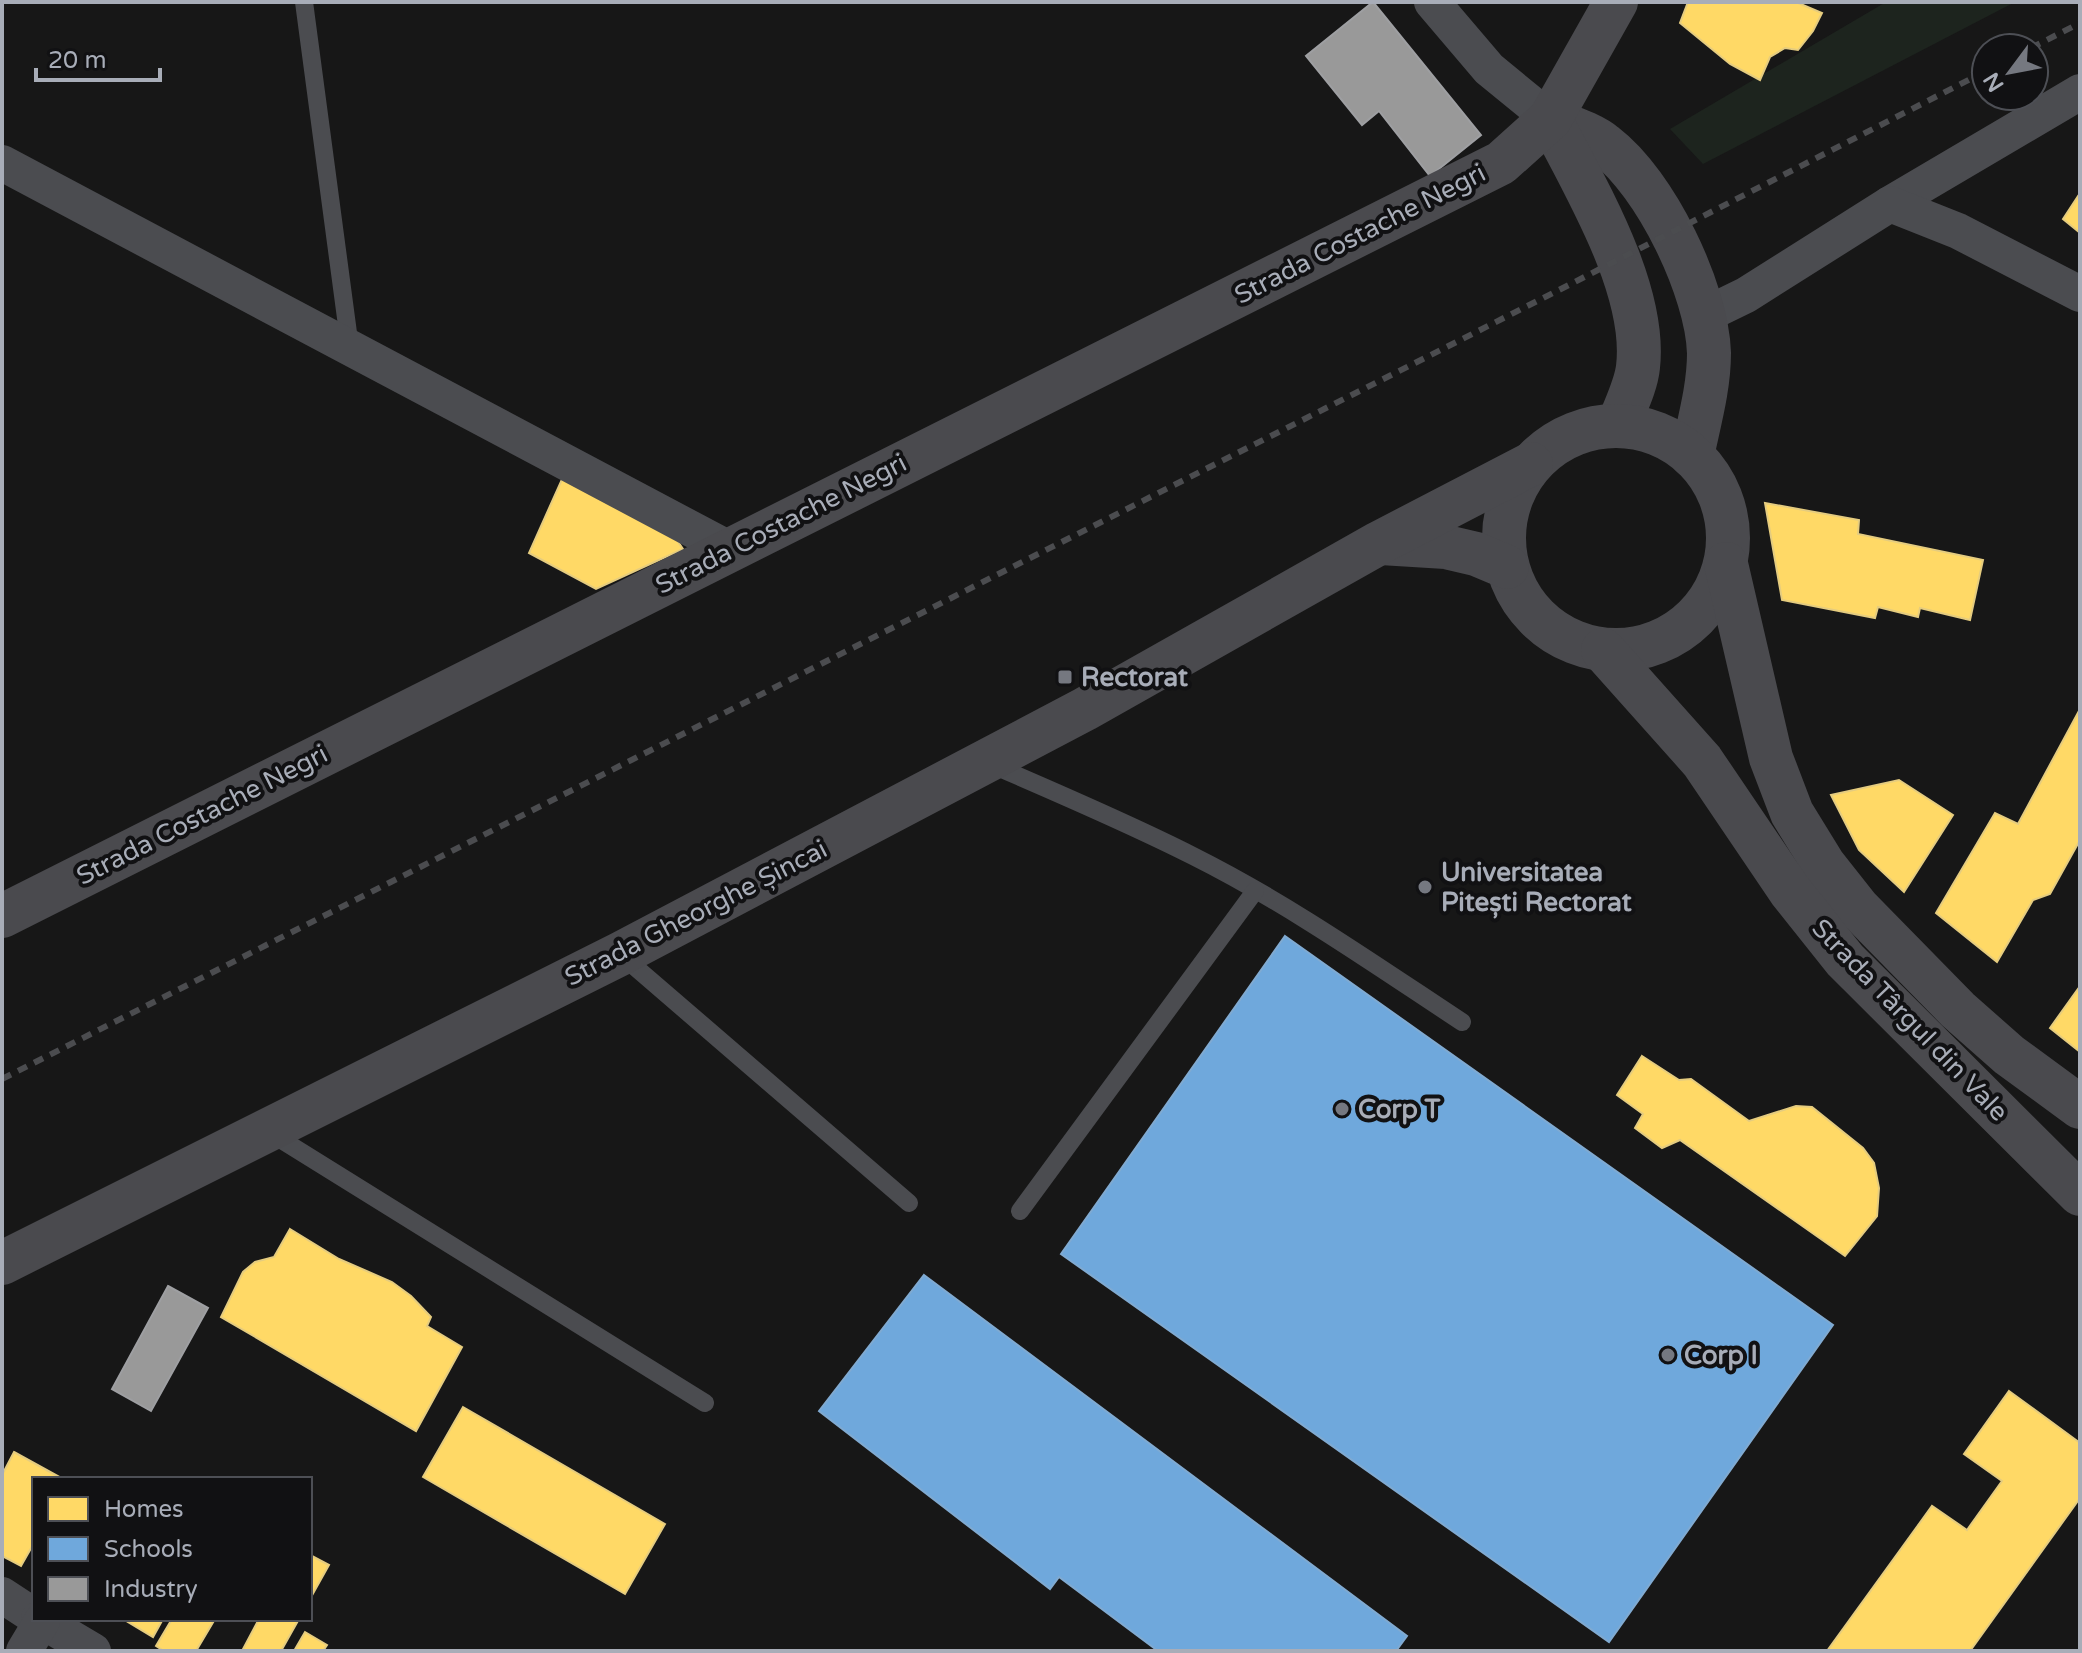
<svg xmlns="http://www.w3.org/2000/svg" width="2082" height="1653" font-family="'Varela Round',sans-serif">
  <style>
    .green { fill: #1d241e }
    .homes { fill: #ffd966; stroke: #e5cc7f; stroke-width: 2 }
    .schools { fill: #6fa8dc; stroke: #80aad1; stroke-width: 2 }
    .industry { fill: #999; stroke: #9e9fa2; stroke-width: 2 }
    .lines { fill: none; stroke-linecap: round; stroke-linejoin: round }
    .lane { stroke: #4b4c50; stroke-width: 18 }
    .street { stroke: #4b4c50; stroke-width: 36 }
    .secondary { stroke: #4a4a4e; stroke-width: 44 }
    .rail { stroke: #4b4c4f; stroke-width: 6; stroke-dasharray: 10 8; stroke-linecap: butt }
    .poi-dot { fill: #757880; stroke: #111113; stroke-width: 3 }
    .labels { text-anchor: middle; dominant-baseline: central; stroke-width: 8; stroke-linejoin: round; paint-order: stroke }
    .street-label { font-size: 26px; fill: #a8adb8; stroke: #111113 }
    .poi-label { font-size: 26px; font-weight: bold; fill: #a8adb8; stroke: #111113; text-anchor: start }
  </style>
  <rect width="100%" height="100%" fill="#171717"/>
  <path class="green" d="M 1886,2 L 2015,2 L 1703,164 L 1670,129 Z"/>
  <g class="homes">
    <path d="M 1688,2 L 1796,2 L 1822,13 L 1813,31 L 1798,50 L 1785,48 L 1770,57 L 1760,80 L 1730,64 L 1680,23 Z"/>
    <path d="M 2080,193 L 2080,233 L 2063,219 Z"/>
    <path d="M 563,477 L 669,528 L 683,549 L 596,589 L 529,553 Z"/>
    <path d="M 1765,503 L 1859,520 L 1858,534 L 1983,560 L 1970,620 L 1920,608 L 1918,617 L 1878,607 L 1875,618 L 1782,600 Z"/>
    <path d="M 2080,709 L 2080,840 L 2050,894 L 2033,900 L 1997,962 L 1936,913 L 1995,813 L 2018,824 Z"/>
    <path d="M 1899,780 L 1953,815 L 1904,892 L 1859,850 L 1831,795 Z"/>
    <path d="M 2080,986 L 2080,1052 L 2050,1028 Z"/>
    <path d="M 1642,1056 L 1679,1080 L 1691,1079 L 1749,1121 L 1796,1106 L 1812,1107 L 1863,1148 L 1874,1163 L 1879,1188 L 1877,1216 L 1845,1256 L 1680,1140 L 1662,1148 L 1635,1128 L 1643,1114 L 1617,1095 Z"/>
    <path d="M 290,1229 L 339,1259 L 392,1282 L 411,1296 L 431,1317 L 427,1326 L 462,1347 L 416,1431 L 221,1317 L 243,1272 L 255,1262 L 274,1257 Z"/>
    <path d="M 2009,1391 L 2080,1443 L 2080,1498 L 1970,1651 L 1827,1651 L 1932,1506 L 1967,1530 L 2002,1481 L 1964,1454 Z"/>
    <path d="M 463,1407 L 665,1524 L 625,1594 L 423,1477 Z"/>
    <path d="M 14,1452 L 63,1479 L 34,1479 L 34,1543 L 21,1566 L 2,1556 L 2,1475 Z"/>
    <path d="M 310,1555 L 329,1565 L 310,1599 Z"/>
    <path d="M 123,1619 L 163,1619 L 153,1637 Z"/>
    <path d="M 172,1619 L 215,1619 L 196,1651 L 164,1651 L 156,1646 Z"/>
    <path d="M 259,1619 L 299,1619 L 281,1651 L 242,1651 Z"/>
    <path d="M 305,1632 L 327,1645 L 323,1651 L 294,1651 Z"/>
  </g>
  <g class="schools">
    <path d="M 1285,936 L 1833,1325 L 1609,1642 L 1061,1254 Z"/>
    <path d="M 924,1275 L 1407,1636 L 1396,1651 L 1158,1651 L 1059,1577 L 1050,1589 L 819,1411 Z"/>
  </g>
  <g class="industry">
    <path d="M 1373,2 L 1481,135 L 1430,176 L 1379,111 L 1362,125 L 1306,56 Z"/>
    <path d="M 168,1286 L 208,1308 L 151,1411 L 112,1389 Z"/>
  </g>
  <g class="lines">
    <g class="lane">
      <path d="M 304,2 L 350,348"/>
      <path d="M 988,763 C 1057,793 1126,822 1193,856 C 1287,903 1374,964 1462,1022"/>
      <path d="M 620,954 L 909,1203"/>
      <path d="M 269,1132 L 705,1403"/>
      <path d="M 1020,1211 L 1255,891"/>
    </g>
    <g class="street">
      <path d="M 1432,2 L 1489,69 L 1550,119"/>
      <path d="M 2,163 L 731,550"/>
      <path d="M 1890,204 L 2080,92"/>
      <path d="M 1705,315 L 1746,295 L 1890,204 L 1958,231 L 2080,294"/>
      <path d="M 2,1595 L 34,1616"/>
      <path d="M 39,1619 L 93,1651"/>
      <path d="M 24,1651 L 42,1621"/>
    </g>
    <g class="secondary">
      <path d="M 1550,119 C 1567,126 1592,134 1605,145 C 1656,184 1707,290 1709,353 C 1709,388 1699,422 1692,456"/>
      <path d="M 1550,119 C 1585,187 1647,289 1638,367 C 1636,386 1625,407 1618,426"/>
      <circle cx="1616" cy="538" r="112"/>
      <path d="M 1381,543 L 1446,547 L 1476,554 L 1507,567"/>
      <path d="M 1726,564 L 1771,758 L 1792,813 L 1824,865 L 1858,908 L 1958,1010 L 2009,1055 L 2080,1107"/>
      <path d="M 1603,650 L 1702,761 L 1790,891 L 1845,960 L 2080,1194"/>
      <path d="M 2,916 L 1501,163 L 1550,119 L 1616,2"/>
      <path d="M 2,1263 L 620,954 L 1085,709 L 1379,543 L 1531,464"/>
    </g>
    <g class="rail">
      <path d="M 2031,48 L 2080,23"/>
      <path d="M 2,1079 L 1559,290 L 1986,71"/>
    </g>
  </g>
  <g class="poi-dot">
    <rect x="1057" y="669" width="16" height="16" rx="4"/>
    <circle cx="1425" cy="887" r="8"/>
    <circle cx="1342" cy="1109" r="8"/>
    <circle cx="1668" cy="1355" r="8"/>
  </g>
  <g class="labels">
    <g class="street-label">
      <text transform="translate(1360 234) rotate(-27)">Strada Costache Negri</text>
      <text transform="translate(781 524) rotate(-27)">Strada Costache Negri</text>
      <text transform="translate(202 815) rotate(-27)">Strada Costache Negri</text>
      <text transform="translate(696 913) rotate(-27)">Strada Gheorghe Șincai</text>
      <text transform="translate(1910 1020) rotate(46)">Strada Târgul din Vale</text>
    </g>
    <g class="poi-label">
      <text x="1081" y="677">Rectorat</text>
      <text x="1441" y="872">Universitatea<tspan x="1441" dy="30">Pitești Rectorat</tspan></text>
      <text x="1358" y="1109">Corp T</text>
      <text x="1684" y="1355">Corp I</text>
    </g>
  </g>
  <rect width="2082" height="1653" fill="none" stroke="#a8adb8" stroke-width="8"/>
  <rect x="32" y="1477" width="280" height="144" fill="#111113" stroke="#4d4f55" stroke-width="2"/>
  <rect x="48" y="1497" width="40" height="24" fill="#ffd966" stroke="#4d4f55" stroke-width="2"/>
  <text x="104" y="1517" font-size="24" fill="#a8adb8">Homes</text>
  <rect x="48" y="1537" width="40" height="24" fill="#6fa8dc" stroke="#4d4f55" stroke-width="2"/>
  <text x="104" y="1557" font-size="24" fill="#a8adb8">Schools</text>
  <rect x="48" y="1577" width="40" height="24" fill="#999999" stroke="#4d4f55" stroke-width="2"/>
  <text x="104" y="1597" font-size="24" fill="#a8adb8">Industry</text>
  <g transform="translate(2010 72) rotate(238)"><circle r="38" fill="#111113" stroke="#4d4f55" stroke-width="2"/>
  <path d="M0-6L14 30L0 20L-14 30Z" fill="#757880"/>
  <text y="-12" font-size="22" font-weight="bold" text-anchor="middle" fill="#a8adb8">N</text>
  </g>
  <path d="M36 68v12h124v-12" fill="none" stroke="#a8adb8" stroke-width="4"/>
  <text x="48" y="68" font-size="24" fill="#a8adb8" stroke="#111113" stroke-width="6" paint-order="stroke">20 m</text>
</svg>
